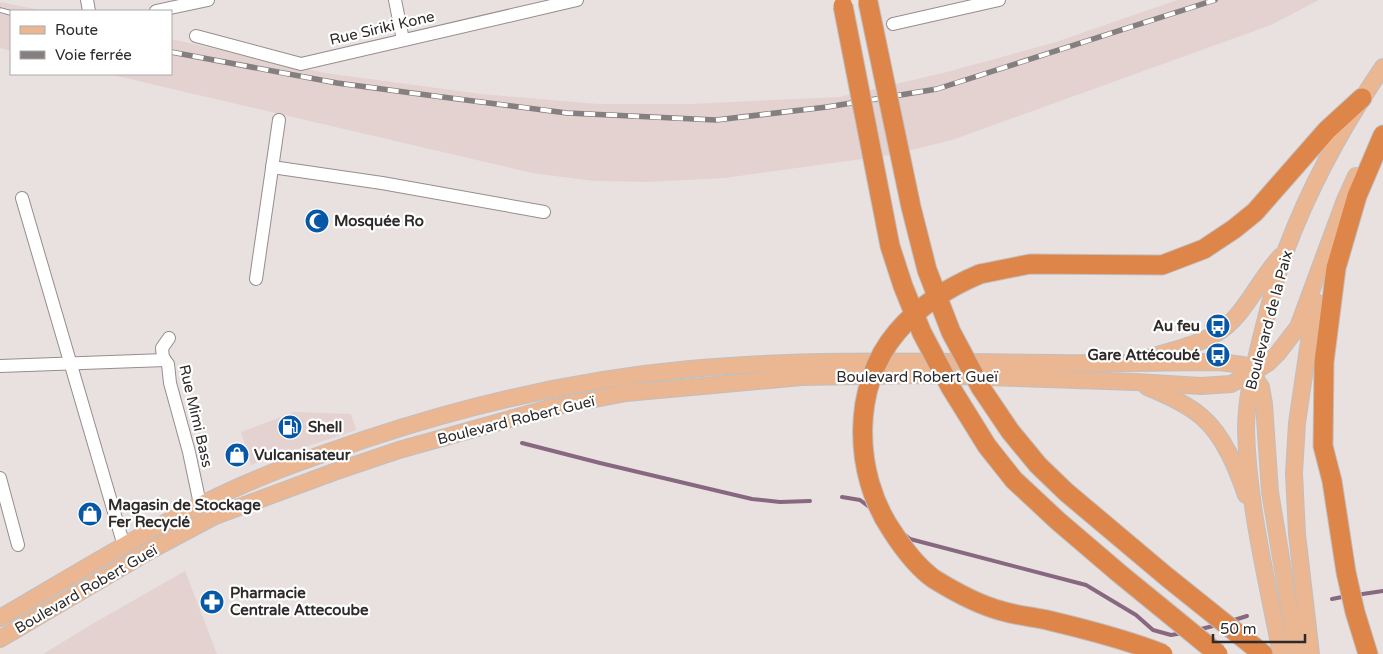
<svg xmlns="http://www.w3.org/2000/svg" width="1383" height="654" font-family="'Varela Round',sans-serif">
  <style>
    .built { fill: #e3d2d0 }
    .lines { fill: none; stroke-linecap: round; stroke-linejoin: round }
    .stream { stroke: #876880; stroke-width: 4 }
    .minor-casing { stroke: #958e8d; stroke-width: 14 }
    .major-casing { stroke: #c0bfbf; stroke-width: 18 }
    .highway-casing { stroke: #c0bfbf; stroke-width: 21 }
    .minor { stroke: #fff; stroke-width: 12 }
    .major { stroke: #ebb692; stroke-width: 16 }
    .highway { stroke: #de854a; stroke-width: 19 }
    .rail-casing { stroke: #85807f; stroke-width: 5.5 }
    .rail { stroke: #fff; stroke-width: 4; stroke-dasharray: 11; stroke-linecap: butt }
    .highway-bridge-casing { stroke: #c0bfbf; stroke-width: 21; stroke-linecap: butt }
    .highway-bridge { stroke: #de854a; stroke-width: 19 }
    .labels { text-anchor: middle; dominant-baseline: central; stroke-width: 4.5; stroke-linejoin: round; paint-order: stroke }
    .street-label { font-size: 15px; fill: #2d2a29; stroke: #fff }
    .poi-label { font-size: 15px; font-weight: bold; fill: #2d2a29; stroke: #fff; text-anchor: start }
  </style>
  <rect width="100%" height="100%" fill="#e9e1e0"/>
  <g class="built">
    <path d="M 1177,0 L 1319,0 L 1271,25 L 952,140 L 891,155 L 725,178 L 647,182 L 594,181 L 532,173 L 108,74 L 171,74 L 171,39 L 325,73 L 481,94 L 598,104 L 689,104 L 840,97 L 947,72 L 1053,43 Z"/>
    <path d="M 0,2 L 44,11 L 11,11 L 11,51 L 0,48 Z"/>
    <path d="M 294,412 L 351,414 L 356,430 L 251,465 L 241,432 Z"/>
    <path d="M 185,571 L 217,654 L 43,654 L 94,623 Z"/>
  </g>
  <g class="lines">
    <g class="stream">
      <path d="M 522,443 L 600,463 L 752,499 L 780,502 L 810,501"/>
      <path d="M 842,497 L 860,500 L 872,509"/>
      <path d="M 905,535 L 910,539 L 1086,585 L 1136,615 L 1153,630 L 1171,635 L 1183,633"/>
      <path d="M 1356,595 L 1383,591"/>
      <path d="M 1332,599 L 1347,596"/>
      <path d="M 1231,621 L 1247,616"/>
      <path d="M 1197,630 L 1217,625"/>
    </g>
    <defs>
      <g id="minor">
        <path d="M 87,0 L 89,11"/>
        <path d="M 395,0 L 403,40"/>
        <path d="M 156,11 L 208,0"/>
        <path d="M 893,24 L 999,0"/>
        <path d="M 196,36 L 301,64 L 577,0"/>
        <path d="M 272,167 L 382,183 L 544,212"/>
        <path d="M 22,198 L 124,546"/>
        <path d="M 256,279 L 279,120"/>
        <path d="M 169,338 L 162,348 L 163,358 L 168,364 L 170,383 L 189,452 L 200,504"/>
        <path d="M 0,366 L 165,360"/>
        <path d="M 0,478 L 18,545"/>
      </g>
      <g id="major">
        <path d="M 1151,357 C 1173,350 1197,345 1217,333 C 1245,316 1258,280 1281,256"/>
        <path d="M 1147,387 C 1166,395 1187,404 1202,417 C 1224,436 1237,469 1246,495"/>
        <path d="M 0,618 C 86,568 171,514 264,476 C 297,462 332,451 366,439 C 471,404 579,379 690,369 C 811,358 932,362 1053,363 C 1109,364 1164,362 1219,362 L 1243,365 L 1252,373 L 1261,387 L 1264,404 L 1270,492 L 1297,654"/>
        <path d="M 0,639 L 153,549 L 215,516 L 334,472 L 399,450 L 553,407 L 626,393 L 802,377 L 924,375 L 1136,382 L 1201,386 L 1231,384 L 1252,373 L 1268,363 L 1278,353 L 1298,327 L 1345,200 L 1356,176"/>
        <path d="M 1281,654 C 1267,580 1248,505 1246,430 C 1246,396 1255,363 1263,330 C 1270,303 1276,276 1286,250 C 1310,186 1344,124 1383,67"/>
        <path d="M 1311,654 L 1297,534 L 1294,473 L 1297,423 L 1315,301"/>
      </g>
      <g id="highway">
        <path d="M 980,274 L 1030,264 L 1162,265 L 1204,249 L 1234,229 L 1255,212 L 1327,130 L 1362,98"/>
        <path d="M 981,388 L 1010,431 L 1038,465 L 1066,492 L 1167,577 L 1263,654"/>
        <path d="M 1368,654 L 1355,612 L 1346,572 L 1332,481 L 1323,446 L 1324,362 L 1336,268 L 1357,196 L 1383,135"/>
      </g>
    </defs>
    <use href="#minor" class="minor-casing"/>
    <use href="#major" class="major-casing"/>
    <use href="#highway" class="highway-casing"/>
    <use href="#minor" class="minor"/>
    <use href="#major" class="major"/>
    <use href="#highway" class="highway"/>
    <defs>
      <g id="rail">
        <path d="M 0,10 L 11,13"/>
        <path d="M 171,52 L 337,83 L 427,95 L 567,113 L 716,120 L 827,107 L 937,89 L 1215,0"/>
      </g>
    </defs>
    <use href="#rail" class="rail-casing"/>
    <use href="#rail" class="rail"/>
    <defs>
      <g id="highway-bridge">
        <path d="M 868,2 L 911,207 L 927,270 L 951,332 L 981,388"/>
        <path d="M 843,6 L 890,246 L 903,286 L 922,333 L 951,388 L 987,446 L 1014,480 L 1058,521 L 1120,574 L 1218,654"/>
        <path d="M 980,274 C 949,287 919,306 897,332 C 851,386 853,474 892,531 C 903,548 917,567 934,579 C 955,592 979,605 1002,611 C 1018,616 1035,617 1051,621 C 1089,630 1127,640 1163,654"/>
      </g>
    </defs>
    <use href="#highway-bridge" class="highway-bridge-casing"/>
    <use href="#highway-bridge" class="highway-bridge"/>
  </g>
  <defs>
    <symbol id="mosque-disc" viewBox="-11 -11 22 22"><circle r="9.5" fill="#0658a6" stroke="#fff"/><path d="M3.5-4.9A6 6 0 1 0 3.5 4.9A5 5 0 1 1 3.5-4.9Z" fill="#fff"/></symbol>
    <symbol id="bus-disc" viewBox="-11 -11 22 22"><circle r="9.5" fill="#0658a6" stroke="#fff"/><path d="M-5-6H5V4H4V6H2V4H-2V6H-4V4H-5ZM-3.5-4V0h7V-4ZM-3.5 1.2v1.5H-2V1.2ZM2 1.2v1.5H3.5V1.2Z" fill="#fff"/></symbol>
    <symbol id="fuel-disc" viewBox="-11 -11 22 22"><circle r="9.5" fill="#0658a6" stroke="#fff"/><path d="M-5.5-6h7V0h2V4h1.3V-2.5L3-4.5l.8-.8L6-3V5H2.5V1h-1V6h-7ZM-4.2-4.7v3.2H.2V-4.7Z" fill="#fff"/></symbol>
    <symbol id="shop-disc" viewBox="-11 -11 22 22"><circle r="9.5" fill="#0658a6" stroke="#fff"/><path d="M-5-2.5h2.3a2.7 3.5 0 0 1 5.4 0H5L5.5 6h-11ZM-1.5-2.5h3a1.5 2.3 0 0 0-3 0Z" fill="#fff"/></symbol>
    <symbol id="pharmacy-disc" viewBox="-11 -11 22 22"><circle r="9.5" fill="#0658a6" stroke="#fff"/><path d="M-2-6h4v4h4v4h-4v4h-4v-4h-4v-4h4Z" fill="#fff"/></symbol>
  </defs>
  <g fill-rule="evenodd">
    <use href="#mosque-disc" x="303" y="207" width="28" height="28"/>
    <use href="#bus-disc" x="1204" y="312" width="28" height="28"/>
    <use href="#bus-disc" x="1204" y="341" width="28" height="28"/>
    <use href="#fuel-disc" x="276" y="413" width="28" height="28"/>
    <use href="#shop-disc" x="223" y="441" width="28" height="28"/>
    <use href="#shop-disc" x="76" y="500" width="28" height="28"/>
    <use href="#pharmacy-disc" x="198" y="588" width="28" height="28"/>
  </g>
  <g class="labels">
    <g class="street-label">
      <text transform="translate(382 28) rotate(-13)">Rue Siriki Kone</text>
      <text transform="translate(1269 320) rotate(-75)">Boulevard de la Paix</text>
      <text x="917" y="377">Boulevard Robert Gueï</text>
      <text transform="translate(196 416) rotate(77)">Rue Mimi Bass</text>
      <text transform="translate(516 420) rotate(-14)">Boulevard Robert Gueï</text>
      <text transform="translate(86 589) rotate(-30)">Boulevard Robert Gueï</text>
    </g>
    <g class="poi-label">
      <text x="334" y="221">Mosquée Ro</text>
      <text x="1200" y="326" text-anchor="end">Au feu</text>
      <text x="1200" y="355" text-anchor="end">Gare Attécoubé</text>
      <text x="308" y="427">Shell</text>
      <text x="254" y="455">Vulcanisateur</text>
      <text x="108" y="505">Magasin de Stockage<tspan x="108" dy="17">Fer Recyclé</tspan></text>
      <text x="230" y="593">Pharmacie<tspan x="230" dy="17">Centrale Attecoube</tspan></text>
    </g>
  </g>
  <rect x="10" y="10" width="162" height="65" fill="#ffffff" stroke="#abaaa9"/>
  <rect x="20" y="26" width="25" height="8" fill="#ebb692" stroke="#abaaa9"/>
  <text x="55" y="35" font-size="15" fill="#2d2a29">Route</text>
  <rect x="20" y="51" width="25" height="8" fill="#85807f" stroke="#abaaa9"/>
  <text x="55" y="60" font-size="15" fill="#2d2a29">Voie ferrée</text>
  <path d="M1213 634v8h92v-8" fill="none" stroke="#2d2a29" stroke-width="2.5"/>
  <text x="1220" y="634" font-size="15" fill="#2d2a29" stroke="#ffffff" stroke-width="4" paint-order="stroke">50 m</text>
</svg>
